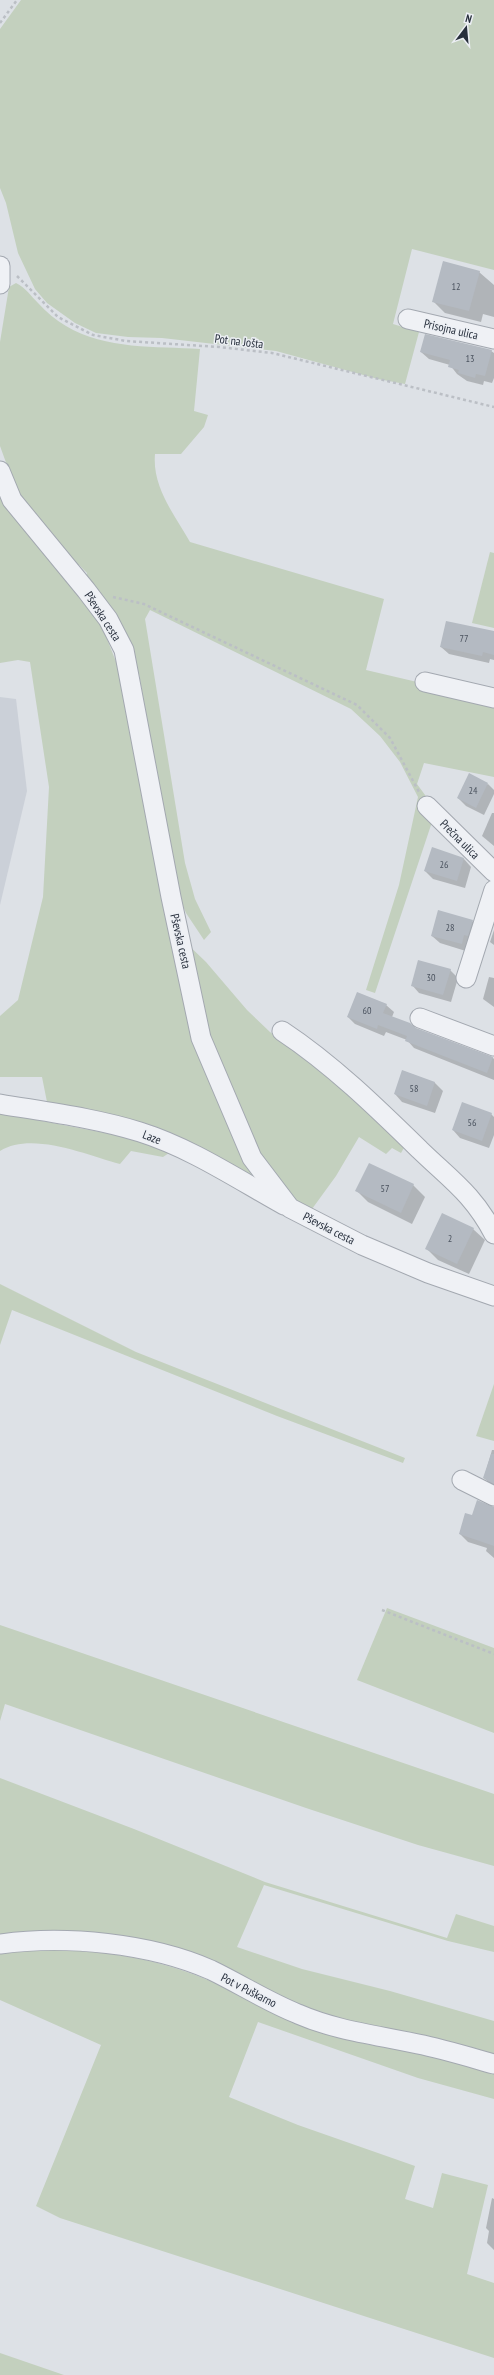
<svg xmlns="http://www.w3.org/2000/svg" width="494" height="2375" font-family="'PT Sans Narrow',sans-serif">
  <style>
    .built { fill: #cbd0d8 }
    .green { fill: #c3d0be }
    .shadow { fill: #0003 }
    .building { fill: #b4bac2 }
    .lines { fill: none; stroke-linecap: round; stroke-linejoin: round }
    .minor-casing { stroke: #a3a8b0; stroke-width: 21 }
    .path { stroke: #bbbfc5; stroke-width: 2.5; stroke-dasharray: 3 3; stroke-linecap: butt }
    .minor { stroke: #eff1f5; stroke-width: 19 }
    .labels { text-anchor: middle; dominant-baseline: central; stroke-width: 3; stroke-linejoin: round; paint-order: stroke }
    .number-label { font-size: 10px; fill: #4a525e }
    .street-label { font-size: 12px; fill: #272f3c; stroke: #eceff4 }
  </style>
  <rect width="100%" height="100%" fill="#dde1e6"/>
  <path class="built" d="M 0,697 L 16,699 L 27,791 L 0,905 Z"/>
  <g class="green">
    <path d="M 21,0 L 494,0 L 494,270 L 412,249 L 393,324 L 419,332 L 405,384 L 378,379 L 276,351 L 162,338 L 128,337 L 96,333 L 75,323 L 47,303 L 35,289 L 18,253 L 6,203 L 0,188 L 0,29 Z"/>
    <path d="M 16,283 C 26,288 31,296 38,303 C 46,312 56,320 66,326 C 106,350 156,346 200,349 L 194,411 L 208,415 L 204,427 L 181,454 L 155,454 C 152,487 174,514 190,542 L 384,599 L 366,670 L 494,700 L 494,777 L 424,763 L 417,784 L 436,810 L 375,993 L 366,990 L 399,885 L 418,797 L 400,762 L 380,736 L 351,709 L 150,610 L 145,619 L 185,863 L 195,899 L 211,932 L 204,940 L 186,913 L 179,897 L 139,674 L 131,651 L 86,578 L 87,573 L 79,565 L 76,566 L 16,490 L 0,446 L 0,342 L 9,287 Z"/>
    <path d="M 0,491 L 19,523 L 100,621 L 122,677 L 181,938 L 206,962 L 247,1010 L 270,1032 L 347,1092 L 405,1146 L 401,1153 L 392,1148 L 386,1154 L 359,1137 L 336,1176 L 312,1209 L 113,1116 L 47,1102 L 42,1077 L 0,1077 L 0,1016 L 18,1000 L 43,897 L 49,787 L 30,662 L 18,660 L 0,663 Z"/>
    <path d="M 490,552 L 494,553 L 494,628 L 472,623 Z"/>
    <path d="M 0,1113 L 142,1140 L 169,1153 L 163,1157 L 131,1151 L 120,1164 C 86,1155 32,1131 0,1151 Z"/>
    <path d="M 0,1284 L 136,1352 L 405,1458 L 403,1463 L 277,1416 L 12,1310 L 0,1345 Z"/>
    <path d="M 494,1384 L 494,1441 L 476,1436 Z"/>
    <path d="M 387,1608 L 494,1648 L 494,1733 L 357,1680 Z"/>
    <path d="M 0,1625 L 494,1794 L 494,1866 L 418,1845 L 306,1808 L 5,1704 L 0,1721 Z"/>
    <path d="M 0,1778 L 134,1829 L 265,1882 L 447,1938 L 456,1914 L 494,1926 L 494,1952 L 448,1941 L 264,1885 L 237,1947 L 302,1969 L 390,1991 L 494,2021 L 494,2057 L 325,2020 L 203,1962 L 0,1938 Z"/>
    <path d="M 26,1948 C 81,1950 132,1953 184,1971 C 234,1988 279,2017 329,2034 C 356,2044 386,2047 415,2053 C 441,2058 468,2064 494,2072 L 494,2099 L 418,2078 L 258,2022 L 229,2097 L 298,2125 L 415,2166 L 405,2199 L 433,2208 L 442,2173 L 488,2185 L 467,2274 L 494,2283 L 494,2358 L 60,2218 L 36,2206 L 101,2045 L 0,2000 L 0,1951 Z"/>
    <path d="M 0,2353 L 64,2375 L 0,2375 Z"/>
  </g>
  <g class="shadow">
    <path d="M 479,272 L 494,285 L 494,317 L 483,314 L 481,322 L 445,313 L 433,301 Z"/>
    <path d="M 491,351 L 494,353 L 494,378 L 492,383 L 484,381 L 483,385 L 467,381 L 457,374 L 450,365 L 429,359 L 421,352 Z"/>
    <path d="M 494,632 L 494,660 L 490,659 L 489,663 L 449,654 L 441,647 Z"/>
    <path d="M 488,784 L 494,790 L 494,794 L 484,815 L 466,806 L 458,798 Z"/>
    <path d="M 492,813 L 494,813 L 494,846 L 482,836 Z"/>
    <path d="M 464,859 L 471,867 L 465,888 L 433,879 L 425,871 Z"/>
    <path d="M 472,921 L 480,929 L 469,952 L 440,943 L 432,936 Z"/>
    <path d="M 494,930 L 494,945 L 490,942 Z"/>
    <path d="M 450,970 L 458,978 L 451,1002 L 419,993 L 412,985 Z"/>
    <path d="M 489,977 L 494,978 L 494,1007 L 483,999 Z"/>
    <path d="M 386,1005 L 394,1012 L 392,1017 L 416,1029 L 492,1057 L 494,1059 L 494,1080 L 414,1048 L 407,1040 L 386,1032 L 384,1036 L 355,1024 L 348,1017 Z"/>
    <path d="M 403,1071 L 435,1083 L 443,1091 L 435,1113 L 402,1102 L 395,1094 Z"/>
    <path d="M 491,1114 L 494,1117 L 494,1135 L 489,1148 L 460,1138 L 453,1130 Z"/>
    <path d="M 413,1185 L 425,1197 L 412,1224 L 368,1202 L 357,1191 Z"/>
    <path d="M 473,1229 L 485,1240 L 469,1274 L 438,1260 L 426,1248 Z"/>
    <path d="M 492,1450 L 494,1450 L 494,1487 L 484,1478 Z"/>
    <path d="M 494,1508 L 494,1558 L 486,1551 L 487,1548 L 468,1542 L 460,1534 L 472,1517 Z"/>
    <path d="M 492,2198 L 494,2199 L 494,2250 L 487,2243 L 489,2231 L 486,2228 Z"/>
  </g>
  <g class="building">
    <path d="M 443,261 L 480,271 L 469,311 L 432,302 Z"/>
    <path d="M 425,334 L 492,350 L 485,376 L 476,374 L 475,378 L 458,373 L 459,370 L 448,367 L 450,360 L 420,352 Z"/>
    <path d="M 446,621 L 494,631 L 494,655 L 483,652 L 482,656 L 440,647 Z"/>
    <path d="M 469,773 L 488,783 L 476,808 L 457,798 Z"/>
    <path d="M 432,847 L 464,858 L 457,881 L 424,871 Z"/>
    <path d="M 438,910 L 473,920 L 468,936 L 464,935 L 462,944 L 431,936 Z"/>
    <path d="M 418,960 L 451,969 L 443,995 L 411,986 Z"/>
    <path d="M 357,992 L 387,1004 L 383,1013 L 410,1023 L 416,1028 L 493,1057 L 487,1073 L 405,1041 L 407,1036 L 378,1025 L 377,1029 L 347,1017 Z"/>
    <path d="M 402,1070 L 435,1082 L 427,1106 L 394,1094 Z"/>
    <path d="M 462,1102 L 492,1113 L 482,1141 L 452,1130 Z"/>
    <path d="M 369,1163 L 414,1184 L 401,1213 L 355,1191 Z"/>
    <path d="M 442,1213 L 474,1228 L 457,1264 L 425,1249 Z"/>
    <path d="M 491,1454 L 494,1454 L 494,1484 L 483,1478 Z"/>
    <path d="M 477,1500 L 494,1507 L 494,1546 L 459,1534 L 465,1513 L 472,1515 Z"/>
  </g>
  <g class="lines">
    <defs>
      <g id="minor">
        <path d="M 0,266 L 0,284"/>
        <path d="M 408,319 L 494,339"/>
        <path d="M 0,471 L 12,500 L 86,590 L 108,619 L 124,650 L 171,897 L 201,1038 L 252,1158 L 290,1208 L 362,1245 L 428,1273 L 494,1296"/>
        <path d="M 425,682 L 494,698"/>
        <path d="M 427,806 L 494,872"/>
        <path d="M 466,978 L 494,890"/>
        <path d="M 420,1018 L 494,1046"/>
        <path d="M 282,1031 C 332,1064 377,1108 420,1150 C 451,1180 473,1194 494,1234"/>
        <path d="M 0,1104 C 47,1112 95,1118 140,1132 C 191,1148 237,1179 284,1205"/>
        <path d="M 462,1480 L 494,1496"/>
        <path d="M 0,1944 C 65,1935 150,1943 211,1970 C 240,1984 268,2002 298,2014 C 337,2031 377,2035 418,2044 C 443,2049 469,2057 494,2064"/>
      </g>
    </defs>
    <use href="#minor" class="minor-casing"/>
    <g class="path">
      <path d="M 0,23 L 17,0"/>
      <path d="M 17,276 L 58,317 L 93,335 L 126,341 L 219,347 L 272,353 L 494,407"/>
      <path d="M 113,597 L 144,604 L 357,705 L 390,738 L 419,792"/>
      <path d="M 382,1610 L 494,1654"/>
    </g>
    <use href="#minor" class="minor"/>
  </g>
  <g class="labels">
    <g class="number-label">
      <text x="456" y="286">12</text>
      <text x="470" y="358">13</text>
      <text x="464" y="638">77</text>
      <text x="473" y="790">24</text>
      <text x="444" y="864">26</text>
      <text x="450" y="927">28</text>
      <text x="431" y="977">30</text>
      <text x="367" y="1010">60</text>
      <text x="414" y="1088">58</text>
      <text x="472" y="1122">56</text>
      <text x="385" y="1188">57</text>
      <text x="450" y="1238">2</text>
    </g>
    <g class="street-label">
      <text transform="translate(451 329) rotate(13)">Prisojna ulica</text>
      <text transform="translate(239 341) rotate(7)">Pot na Jošta</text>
      <text transform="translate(103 616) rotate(57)">Pševska cesta</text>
      <text transform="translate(460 839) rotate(45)">Prečna ulica</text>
      <text transform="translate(181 941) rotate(77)">Pševska cesta</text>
      <text transform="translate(152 1137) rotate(21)">Laze</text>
      <text transform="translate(329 1228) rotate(27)">Pševska cesta</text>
      <text transform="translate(249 1990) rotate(27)">Pot v Puškarno</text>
    </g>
  </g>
  <g transform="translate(466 28) rotate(16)" stroke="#eceff4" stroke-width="3" paint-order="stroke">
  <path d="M0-3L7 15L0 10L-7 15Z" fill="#272f3c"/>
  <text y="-6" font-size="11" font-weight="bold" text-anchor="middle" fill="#272f3c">N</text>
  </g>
</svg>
